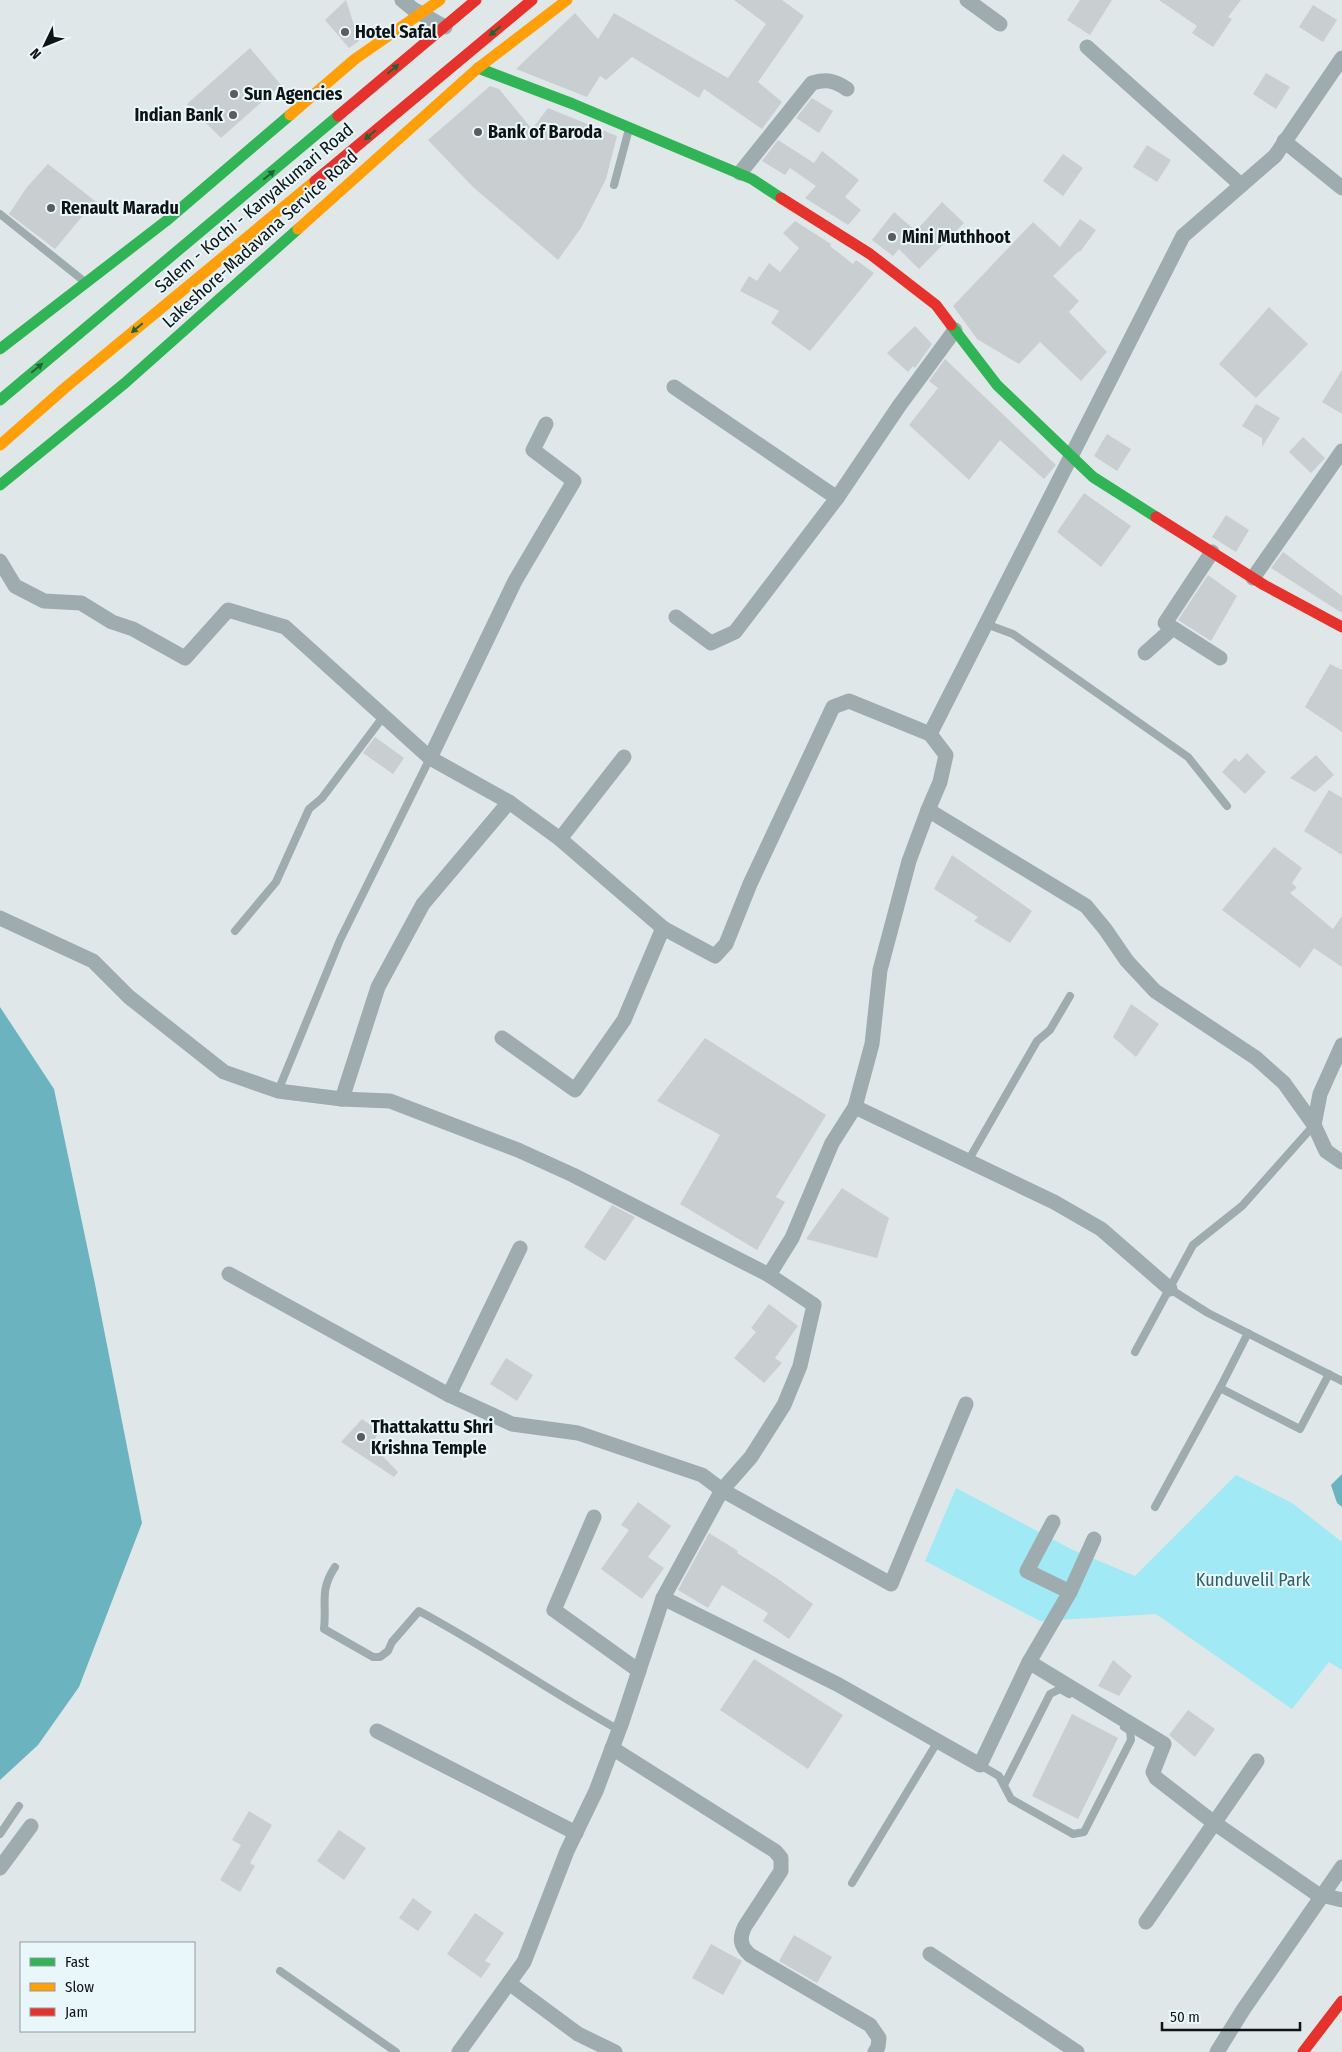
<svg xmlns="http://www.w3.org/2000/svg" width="1342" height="2052" font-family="'Fira Sans Condensed',sans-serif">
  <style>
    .green { fill: #a0e9f5 }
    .water { fill: #6ab3bf }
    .building { fill: #c9cfd0 }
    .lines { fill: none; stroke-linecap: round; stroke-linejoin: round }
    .lane { stroke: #9facaf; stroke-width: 8 }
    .street { stroke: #9facaf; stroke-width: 15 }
    .fast { stroke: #30b455; stroke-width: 11 }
    .slow { stroke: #ff9f0a; stroke-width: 11 }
    .jam { stroke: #e5322d; stroke-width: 11 }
    .oneway { fill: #1f6434 }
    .poi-dot { fill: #585d5f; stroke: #e9f7fa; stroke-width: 2 }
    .labels { text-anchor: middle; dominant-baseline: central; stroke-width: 4; stroke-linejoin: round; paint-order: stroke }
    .poi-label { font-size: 18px; font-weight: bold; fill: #0e1314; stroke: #e9f7fa; text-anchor: start }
    .street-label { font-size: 18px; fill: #0e1314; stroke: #e9f7fa }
    .park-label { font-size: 18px; fill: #2a616a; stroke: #e9f7fa }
  </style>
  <rect width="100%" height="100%" fill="#e0e7e9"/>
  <path class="green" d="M 1236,1475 L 1292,1503 L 1342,1542 L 1342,1670 L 1329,1662 L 1292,1709 L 1156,1614 L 1040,1621 L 925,1561 L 956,1488 L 1073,1550 L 1135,1576 Z"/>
  <g class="water">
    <path d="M 0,1007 L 54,1089 L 95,1284 L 142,1523 L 79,1687 L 38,1745 L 0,1780 Z"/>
    <path d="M 1342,1474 L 1342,1507 L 1337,1503 L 1331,1485 Z"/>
  </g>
  <g class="building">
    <path d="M 346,0 L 359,41 L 349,48 L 325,20 Z"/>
    <path d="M 734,0 L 782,0 L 804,16 L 758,82 L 782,102 L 762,129 L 704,89 L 699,98 L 632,57 L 606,80 L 600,76 L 587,97 L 516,69 L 575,13 L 598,39 L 614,13 L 728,78 L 766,24 Z"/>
    <path d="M 1080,0 L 1112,0 L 1090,35 L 1067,20 Z"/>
    <path d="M 1159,0 L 1241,0 L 1228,17 L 1232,19 L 1213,47 L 1192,33 L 1197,26 Z"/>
    <path d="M 1313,5 L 1337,20 L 1323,42 L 1299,27 Z"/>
    <path d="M 250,48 L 281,85 L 221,138 L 187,104 Z"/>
    <path d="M 1266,73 L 1290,87 L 1276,109 L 1253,94 Z"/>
    <path d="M 490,86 L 499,89 L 532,129 L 548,108 L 617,136 L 606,179 L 581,228 L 558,260 L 473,187 L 428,140 Z"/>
    <path d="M 812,98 L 833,111 L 819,133 L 796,118 Z"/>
    <path d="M 778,140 L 814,163 L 822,151 L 859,180 L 845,197 L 861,210 L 848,225 L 805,198 L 816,186 L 790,168 L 785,175 L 762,161 Z"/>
    <path d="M 1147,145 L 1171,160 L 1157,182 L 1133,167 Z"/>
    <path d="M 1063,154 L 1083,168 L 1063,196 L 1043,181 Z"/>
    <path d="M 48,164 L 95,201 L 55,249 L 9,214 L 27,187 Z"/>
    <path d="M 942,202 L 964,223 L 919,269 L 899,249 L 893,256 L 872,240 L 894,212 L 916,231 Z"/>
    <path d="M 1080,219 L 1096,230 L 1080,252 L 1079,251 L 1053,276 L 1079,301 L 1069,312 L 1107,352 L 1081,381 L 1040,342 L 1019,364 L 977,339 L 953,306 L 1033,222 L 1060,247 Z"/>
    <path d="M 795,221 L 831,244 L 830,246 L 853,264 L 856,260 L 874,273 L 810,351 L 771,323 L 779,311 L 740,291 L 749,276 L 757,281 L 769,263 L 780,272 L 799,248 L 783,233 Z"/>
    <path d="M 1269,307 L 1308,344 L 1256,398 L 1219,364 Z"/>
    <path d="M 915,326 L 932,344 L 915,368 L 913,366 L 908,372 L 887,353 Z"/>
    <path d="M 945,359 L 1056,465 L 1044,479 L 1000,440 L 969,480 L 909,425 L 938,388 L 929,381 Z"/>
    <path d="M 1342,370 L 1342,414 L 1322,402 Z"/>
    <path d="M 1256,404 L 1280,418 L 1262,447 L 1262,438 L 1242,426 Z"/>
    <path d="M 1107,434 L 1131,449 L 1117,471 L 1094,456 Z"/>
    <path d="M 1303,437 L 1325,458 L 1311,473 L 1289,452 Z"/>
    <path d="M 1084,493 L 1131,526 L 1101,567 L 1057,532 Z"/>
    <path d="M 1226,515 L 1249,530 L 1236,552 L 1212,537 Z"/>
    <path d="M 1283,552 L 1342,596 L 1342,613 L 1271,568 Z"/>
    <path d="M 1208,575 L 1237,596 L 1211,641 L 1178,620 Z"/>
    <path d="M 1330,664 L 1342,670 L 1342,732 L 1305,707 Z"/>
    <path d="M 375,737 L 404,758 L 393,774 L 363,753 Z"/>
    <path d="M 1247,753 L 1266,772 L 1245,794 L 1222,772 L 1235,758 L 1239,762 Z"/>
    <path d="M 1316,755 L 1334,775 L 1315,792 L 1290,778 Z"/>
    <path d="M 1329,790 L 1342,798 L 1342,855 L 1304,831 Z"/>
    <path d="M 1274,847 L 1302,868 L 1292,883 L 1297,888 L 1290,893 L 1333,929 L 1342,916 L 1342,967 L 1314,948 L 1300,968 L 1222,910 Z"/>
    <path d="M 952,855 L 1032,911 L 1010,943 L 974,921 L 978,917 L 934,889 Z"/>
    <path d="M 1131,1004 L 1159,1024 L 1136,1057 L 1113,1037 Z"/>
    <path d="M 705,1038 L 826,1115 L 776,1197 L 785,1202 L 757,1250 L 680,1204 L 720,1135 L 657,1101 Z"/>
    <path d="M 842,1188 L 889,1218 L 877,1258 L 806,1239 Z"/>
    <path d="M 612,1205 L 635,1217 L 605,1261 L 584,1247 Z"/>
    <path d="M 769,1304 L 798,1326 L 775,1358 L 782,1363 L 764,1383 L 734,1358 L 756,1332 L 751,1328 Z"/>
    <path d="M 506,1358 L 533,1375 L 517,1401 L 490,1384 Z"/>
    <path d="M 362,1419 L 379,1431 L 372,1445 L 398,1472 L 394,1477 L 341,1442 Z"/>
    <path d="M 638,1502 L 671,1526 L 648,1557 L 664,1568 L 642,1599 L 601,1569 L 629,1530 L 621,1525 Z"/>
    <path d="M 709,1533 L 738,1551 L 737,1553 L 778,1579 L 813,1604 L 789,1639 L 763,1621 L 768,1613 L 722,1585 L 708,1608 L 678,1590 Z"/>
    <path d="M 754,1659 L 843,1715 L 808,1769 L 720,1710 Z"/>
    <path d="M 1113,1660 L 1132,1676 L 1119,1696 L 1098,1686 Z"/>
    <path d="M 1188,1710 L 1215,1729 L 1195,1757 L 1169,1735 Z"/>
    <path d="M 1072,1714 L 1118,1738 L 1078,1819 L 1032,1796 Z"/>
    <path d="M 249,1811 L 272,1825 L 250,1863 L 255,1866 L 240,1892 L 220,1880 L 241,1845 L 232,1840 Z"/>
    <path d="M 339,1830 L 366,1848 L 344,1880 L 317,1861 Z"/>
    <path d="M 413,1898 L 432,1912 L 418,1931 L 399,1918 Z"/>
    <path d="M 475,1913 L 504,1933 L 485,1961 L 491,1964 L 481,1978 L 447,1954 Z"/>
    <path d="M 794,1935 L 832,1957 L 817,1983 L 779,1961 Z"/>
    <path d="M 711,1944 L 742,1961 L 723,1995 L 692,1978 Z"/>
  </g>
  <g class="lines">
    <g class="lane">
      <path d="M 614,185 L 629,129"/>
      <path d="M 0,214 L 85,282"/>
      <path d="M 986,624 L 1013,634 L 1188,757 L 1227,806"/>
      <path d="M 235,931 L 276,882 L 309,809 L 322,798 L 383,717"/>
      <path d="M 278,1091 L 340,940 L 430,758"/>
      <path d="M 968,1161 L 1037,1041 L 1050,1030 L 1070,996"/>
      <path d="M 1170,1289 L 1208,1313 L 1342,1381"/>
      <path d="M 1135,1352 L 1193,1245 L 1242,1206 L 1314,1125"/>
      <path d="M 1220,1388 L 1248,1333"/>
      <path d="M 1155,1507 L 1220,1388 L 1300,1429 L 1329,1374"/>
      <path d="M 335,1567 C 319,1591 327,1602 324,1629 L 373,1657 L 380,1657 L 388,1651 L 392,1642 L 419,1611 C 488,1648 551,1692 619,1730"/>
      <path d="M 980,1765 L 999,1776 L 1011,1799 L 1073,1834 L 1084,1832 L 1131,1740 L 1130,1731 L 1124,1727"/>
      <path d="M 1004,1785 L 1050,1694 L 1060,1689 L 1069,1694"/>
      <path d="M 0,1834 L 19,1806"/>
      <path d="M 852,1883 L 938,1741"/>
      <path d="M 280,1971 L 396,2052"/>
    </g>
    <g class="street">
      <path d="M 402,0 L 413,9 L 445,27"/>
      <path d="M 967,0 L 1000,24"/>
      <path d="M 1087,47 L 1241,185"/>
      <path d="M 1284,141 L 1342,188"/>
      <path d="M 740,173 L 812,83 C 826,79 834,80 847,89"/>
      <path d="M 674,387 L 837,498"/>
      <path d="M 1212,552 L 1165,623 L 1220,658"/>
      <path d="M 0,561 L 15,586 L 44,601 L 81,603 L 112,622 L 133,629 L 185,658 L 228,610 L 285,627 L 430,758 L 509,802 L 560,839 L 663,928 L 715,956 L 726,944 L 750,884 L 833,707 L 849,701 L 930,734 L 1183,236 L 1275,156 L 1342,58"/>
      <path d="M 1253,578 L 1342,451"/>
      <path d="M 676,617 L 711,643 L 735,632 L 837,498 L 899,406 L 955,330"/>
      <path d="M 1145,653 L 1172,629"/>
      <path d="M 430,758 L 515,581 L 574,481 L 533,450 L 546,424"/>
      <path d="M 928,810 L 1086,906 L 1105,929 L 1127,961 L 1155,991 L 1256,1058 L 1284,1083 L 1314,1125 L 1326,1151 L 1342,1162"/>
      <path d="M 560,839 L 624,757"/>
      <path d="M 0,918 L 93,961 L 129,997 L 224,1072 L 278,1091 L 342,1099 L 390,1101 L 518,1150 L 573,1175 L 769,1275"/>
      <path d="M 502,1038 L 575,1090 L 624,1020 L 663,928"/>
      <path d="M 342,1099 L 378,987 L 423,904 L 509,802"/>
      <path d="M 855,1107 L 1054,1202 L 1101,1229 L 1170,1289"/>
      <path d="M 1314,1125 L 1320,1094 L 1342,1045"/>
      <path d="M 229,1274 L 449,1395 L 512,1424 L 578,1433 L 702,1475 L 722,1490 L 891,1584 L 966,1404"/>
      <path d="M 449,1395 L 520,1248"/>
      <path d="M 594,1517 L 554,1610 L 639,1671"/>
      <path d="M 1053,1522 L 1027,1571 L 1070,1592"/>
      <path d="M 663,1598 L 837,1684 L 980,1765 L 1029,1662 L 1164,1744 L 1153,1772 L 1156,1778 L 1213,1822 L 1317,1894 L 1342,1900"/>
      <path d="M 1029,1662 L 1070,1592 L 1094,1539"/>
      <path d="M 377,1731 L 576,1833"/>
      <path d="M 612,1748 L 775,1851 L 781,1858 L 781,1871 L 745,1926 C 739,1938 740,1946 750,1955 L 870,2025 L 879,2038 L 878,2047 L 875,2052"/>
      <path d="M 0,1868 L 31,1826"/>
      <path d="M 1146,1922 L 1257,1761"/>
      <path d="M 930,1954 L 1077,2052"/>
      <path d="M 509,1983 L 578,2034 L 615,2052"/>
      <path d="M 459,2052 L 524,1962 L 567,1851 L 596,1791 L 622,1722 L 663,1598 L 722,1490 L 751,1457 L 784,1405 L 800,1366 L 814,1305 L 769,1275 L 792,1238 L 832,1143 L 855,1107 L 872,1044 L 880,970 L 909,861 L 928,810 L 940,782 L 946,755 L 930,734"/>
      <path d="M 1217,2052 L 1243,2010 L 1342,1867"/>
    </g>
    <g class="fast">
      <path d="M 478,68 L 573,104 L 752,179 L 781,198"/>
      <path d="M 951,325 L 997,385 L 1093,477 L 1156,517"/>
      <path d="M 0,349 L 166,221 L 290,115"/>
      <path d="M 0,400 L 338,116"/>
      <path d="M 0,485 L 125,383 L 298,229"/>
    </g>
    <g class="slow">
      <path d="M 290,115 L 355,59 L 440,0"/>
      <path d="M 298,229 L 478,68 L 567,0"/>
      <path d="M 0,445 L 66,387 L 315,181"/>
    </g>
    <g class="jam">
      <path d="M 338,116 L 476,0"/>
      <path d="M 315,181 L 532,0"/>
      <path d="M 781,198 L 870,254 L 936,305 L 951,325"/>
      <path d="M 1156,517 L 1264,585 L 1342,627"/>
      <path d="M 1303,2052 L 1342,2001"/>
    </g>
  </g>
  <defs><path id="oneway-solid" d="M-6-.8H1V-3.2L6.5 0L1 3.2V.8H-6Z" transform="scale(1.25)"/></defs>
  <g class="oneway">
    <use href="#oneway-solid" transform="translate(495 31) rotate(140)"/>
    <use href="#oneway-solid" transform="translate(393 69) rotate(-40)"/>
    <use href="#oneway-solid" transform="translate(370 135) rotate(140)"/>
    <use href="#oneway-solid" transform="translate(269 175) rotate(-40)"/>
    <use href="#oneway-solid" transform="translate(137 328) rotate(140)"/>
    <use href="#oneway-solid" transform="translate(37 368) rotate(-40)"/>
  </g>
  <g class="poi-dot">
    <circle cx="345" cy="32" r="5"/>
    <circle cx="234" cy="94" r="5"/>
    <circle cx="233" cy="115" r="5"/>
    <circle cx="478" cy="132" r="5"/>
    <circle cx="51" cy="208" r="5"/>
    <circle cx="892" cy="237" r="5"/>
    <circle cx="361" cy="1437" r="5"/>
  </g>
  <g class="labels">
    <g class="poi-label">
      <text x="355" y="32">Hotel Safal</text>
      <text x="244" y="94">Sun Agencies</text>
      <text x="223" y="115" text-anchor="end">Indian Bank</text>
      <text x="488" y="132">Bank of Baroda</text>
      <text x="61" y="208">Renault Maradu</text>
      <text x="902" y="237">Mini Muthhoot</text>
      <text x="371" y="1427">Thattakattu Shri<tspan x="371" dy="21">Krishna Temple</tspan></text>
    </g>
    <g class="street-label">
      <text transform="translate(254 208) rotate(-40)">Salem - Kochi - Kanyakumari Road</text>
      <text transform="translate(260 239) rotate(-42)">Lakeshore-Madavana Service Road</text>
    </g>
    <g class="park-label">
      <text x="1253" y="1580">Kunduvelil Park</text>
    </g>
  </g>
  <rect x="20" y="1942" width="175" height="90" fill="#e9f7fa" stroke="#919c9e"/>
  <rect x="30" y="1958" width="25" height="8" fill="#30b455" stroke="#919c9e"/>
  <text x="65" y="1967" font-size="15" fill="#0e1314">Fast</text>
  <rect x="30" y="1983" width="25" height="8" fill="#ff9f0a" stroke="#919c9e"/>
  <text x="65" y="1992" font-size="15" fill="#0e1314">Slow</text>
  <rect x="30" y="2008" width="25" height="8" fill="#e5322d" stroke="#919c9e"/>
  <text x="65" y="2017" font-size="15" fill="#0e1314">Jam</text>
  <g transform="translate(45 45) rotate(227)" stroke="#e9f7fa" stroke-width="4" paint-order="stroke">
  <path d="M0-4L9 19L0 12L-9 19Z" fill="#0e1314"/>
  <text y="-8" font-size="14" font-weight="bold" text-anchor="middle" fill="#0e1314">N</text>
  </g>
  <path d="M1162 2022v8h138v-8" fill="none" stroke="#0e1314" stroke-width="2.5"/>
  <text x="1170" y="2022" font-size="15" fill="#0e1314" stroke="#e9f7fa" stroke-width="4" paint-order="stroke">50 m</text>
</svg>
